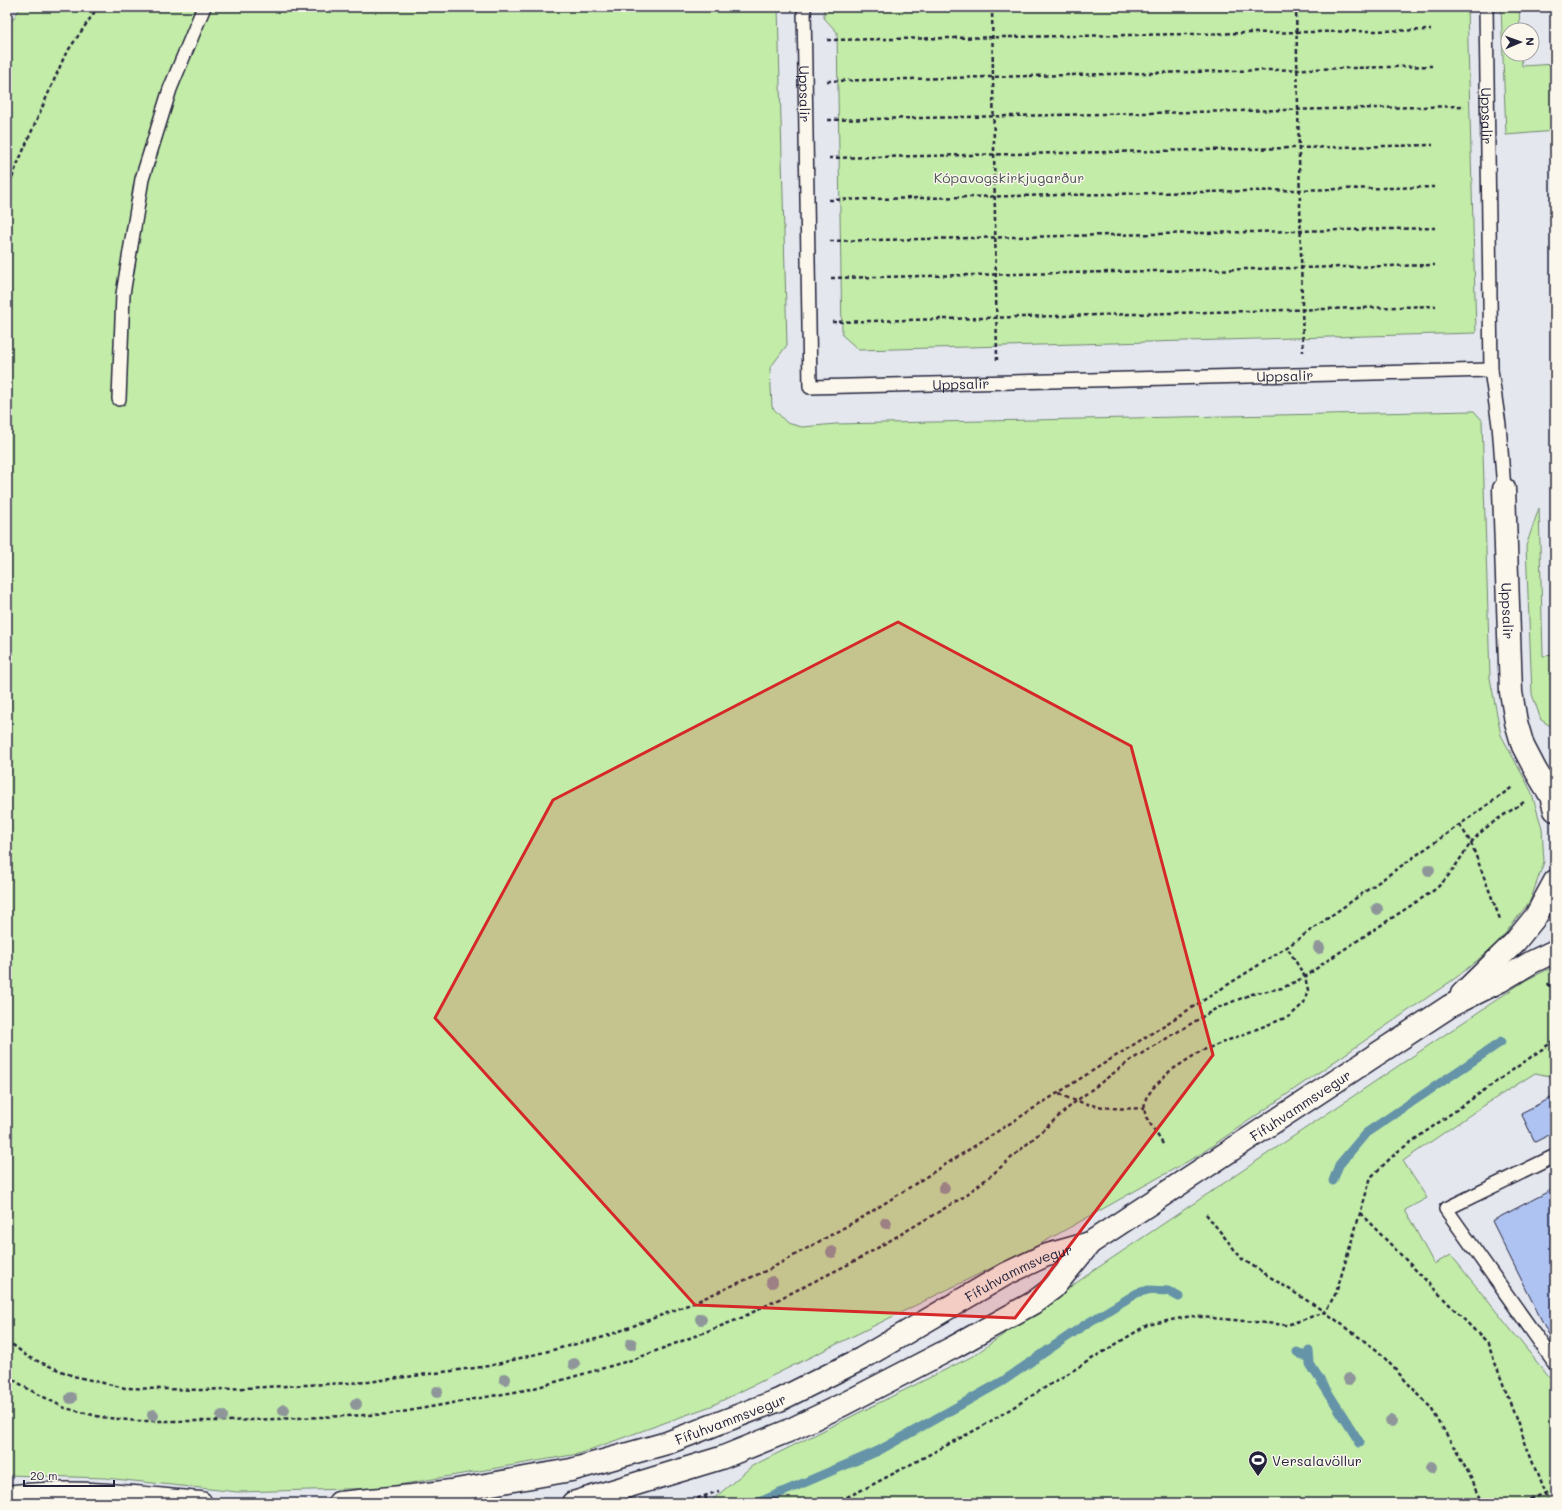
<svg xmlns="http://www.w3.org/2000/svg" width="1562" height="1510" font-family="Mali,sans-serif">
  <style>
    .green { fill: #c2eca8; stroke: #728772 }
    .lines { fill: none; stroke-linecap: round; stroke-linejoin: round }
    .stream { stroke: #6593a7; stroke-width: 9 }
    .building { fill: #afc3f2; stroke: #22223b }
    .service-casing { stroke: #22223b; stroke-width: 16 }
    .minor-casing { stroke: #22223b; stroke-width: 25 }
    .secondary-casing { stroke: #22223b; stroke-width: 25 }
    .path { stroke: #22223b; stroke-width: 2.5; stroke-dasharray: 4 3; stroke-linecap: butt }
    .service { stroke: #fbf7ec; stroke-width: 13 }
    .minor { stroke: #fbf7ec; stroke-width: 22 }
    .secondary { stroke: #fbf7ec; stroke-width: 22 }
    .tree { fill: #8f969a }
    .marked { fill: #d62828; fill-opacity: 0.2; stroke: #d62828; stroke-width: 3; stroke-linejoin: round }
    .labels { text-anchor: middle; dominant-baseline: central; stroke-width: 3; stroke-linejoin: round; paint-order: stroke }
    .street-label { font-size: 14px; fill: #22223b; stroke: #fbf7ec }
    .park-label { font-size: 14px; fill: #4a5456; stroke: #fbf7ec }
    .poi-label { font-size: 14px; fill: #22223b; stroke: #fbf7ec; text-anchor: start }
  </style>
  <rect width="100%" height="100%" fill="#e4e7ee"/>
  <filter id="ink" filterUnits="userSpaceOnUse"><feTurbulence type="fractalNoise" baseFrequency=".025" numOctaves="2"/><feDisplacementMap in="SourceGraphic" scale="8" xChannelSelector="R" yChannelSelector="G"/><feConvolveMatrix kernelMatrix="1 2 1 2 8 2 1 2 1" color-interpolation-filters="sRGB"/></filter>
  <g filter="url(#ink)">
    <g class="green">
      <path d="M 21,7 L 778,7 L 787,345 L 770,368 L 772,407 L 787,423 L 802,427 L 836,424 L 1474,411 L 1482,420 L 1490,678 L 1501,735 L 1531,791 L 1542,828 L 1544,862 L 1530,901 L 1498,943 L 1457,977 L 1199,1155 L 1040,1244 L 711,1406 L 578,1454 L 381,1488 L 238,1492 L 105,1478 L 7,1475 L 7,28 Z"/>
      <path d="M 824,7 L 1467,7 L 1476,333 L 859,350 L 842,335 L 837,32 L 824,18 Z"/>
      <path d="M 1501,7 L 1519,7 L 1520,30 L 1508,30 L 1508,54 L 1521,54 L 1522,66 L 1555,64 L 1555,131 L 1506,135 Z"/>
      <path d="M 1539,508 L 1543,656 L 1555,655 L 1555,729 L 1541,720 L 1532,694 L 1526,546 Z"/>
      <path d="M 1555,966 L 1555,1077 L 1535,1073 L 1477,1110 L 1403,1161 L 1427,1198 L 1405,1210 L 1434,1264 L 1451,1255 L 1552,1381 L 1555,1389 L 1555,1503 L 703,1503 L 711,1501 L 752,1466 L 973,1356 L 1093,1271 L 1480,1011 L 1526,980 Z"/>
    </g>
    <g class="lines">
      <g class="stream">
        <path d="M 1333,1181 L 1339,1165 L 1366,1133 L 1501,1042"/>
        <path d="M 1309,1350 L 1310,1364 L 1360,1443"/>
        <path d="M 1297,1352 L 1308,1358"/>
        <path d="M 757,1503 L 878,1451 L 1003,1381 L 1086,1324 L 1137,1293 L 1148,1290 L 1168,1291 L 1179,1297"/>
      </g>
    </g>
    <g class="building">
      <path d="M 1555,1096 L 1555,1132 L 1535,1142 L 1521,1113 Z"/>
      <path d="M 1555,1188 L 1555,1334 L 1550,1337 L 1492,1221 Z"/>
    </g>
    <g class="lines">
      <defs>
        <g id="service">
          <path id="s1" d="M 804,7 L 810,387 L 1491,370"/>
          <path id="s2" d="M 1486,7 L 1491,370 L 1499,425 L 1504,489"/>
          <path d="M 119,399 L 123,294 L 142,179 L 170,89 L 204,7"/>
          <path d="M 1555,1156 L 1446,1209 L 1555,1363"/>
        </g>
        <g id="minor">
          <path id="s3" d="M 1504,489 L 1511,692 L 1516,722 L 1523,746 L 1536,771 L 1551,796 L 1555,810"/>
        </g>
        <g id="secondary">
          <path d="M 1462,994 L 1515,942 L 1536,916 L 1555,881"/>
          <path d="M 7,1497 C 72,1488 137,1498 201,1503"/>
          <path id="s4" d="M 339,1503 L 412,1496 L 451,1491 L 571,1470 L 667,1443 L 779,1400 L 861,1359 L 1006,1274 L 1044,1256 L 1090,1243"/>
          <path id="s5" d="M 573,1503 L 721,1458 L 788,1431 L 844,1404 L 954,1347 L 1033,1303 L 1053,1288 L 1090,1243 L 1450,1006 L 1500,981 L 1532,962 L 1555,951"/>
        </g>
      </defs>
      <use href="#service" class="service-casing"/>
      <use href="#minor" class="minor-casing"/>
      <use href="#secondary" class="secondary-casing"/>
      <g class="path">
        <path d="M 992,7 L 997,360"/>
        <path d="M 1296,7 L 1303,352"/>
        <path d="M 827,40 L 1431,30"/>
        <path d="M 827,81 L 1432,66"/>
        <path d="M 828,120 L 1465,106"/>
        <path d="M 829,158 L 1433,145"/>
        <path d="M 7,191 L 17,165 L 65,55 L 98,7"/>
        <path d="M 829,200 L 1434,187"/>
        <path d="M 830,241 L 1435,228"/>
        <path d="M 831,278 L 1435,265"/>
        <path d="M 832,322 L 1436,306"/>
        <path d="M 1460,825 L 1471,843 L 1500,919"/>
        <path d="M 1548,983 L 1555,997"/>
        <path d="M 1059,1094 C 1087,1107 1114,1110 1144,1108"/>
        <path d="M 1163,1144 L 1146,1117 L 1144,1108 L 1146,1098 L 1153,1088 L 1170,1071 L 1201,1051 L 1290,1016 L 1304,1003 L 1308,990 L 1305,977 L 1287,947"/>
        <path d="M 1360,1213 L 1488,1344 L 1548,1503"/>
        <path d="M 1206,1214 L 1242,1259 L 1325,1312 L 1378,1351 L 1431,1408 L 1465,1466 L 1483,1503"/>
        <path d="M 7,1340 L 28,1357 L 73,1376 L 125,1388 L 203,1390 L 368,1382 L 489,1366 L 604,1337 L 693,1303 L 770,1269 L 863,1217 L 1287,947 L 1514,786"/>
        <path d="M 7,1376 L 30,1390 L 65,1408 L 101,1417 L 137,1421 L 229,1421 L 391,1414 L 531,1389 L 635,1359 L 739,1319 L 857,1260 L 962,1198 L 994,1173 L 1075,1102 L 1131,1060 L 1217,1008 L 1252,994 L 1282,988 L 1305,977 L 1328,960 L 1430,893 C 1450,879 1457,862 1471,843 C 1484,826 1506,814 1524,802"/>
        <path d="M 705,1496 L 708,1503"/>
        <path d="M 684,1503 L 719,1491"/>
        <path d="M 834,1503 L 870,1486 L 981,1427 L 1147,1325 L 1191,1316 L 1287,1325 L 1325,1312 L 1336,1293 L 1371,1177 L 1397,1152 L 1555,1040"/>
        <path d="M 1524,1503 L 1555,1490"/>
      </g>
      <use href="#service" class="service"/>
      <use href="#minor" class="minor"/>
      <use href="#secondary" class="secondary"/>
    </g>
    <g class="tree">
      <circle cx="1429" cy="870" r="6"/>
      <circle cx="1377" cy="909" r="6"/>
      <circle cx="1319" cy="948" r="6"/>
      <circle cx="944" cy="1188" r="6"/>
      <circle cx="886" cy="1223" r="6"/>
      <circle cx="832" cy="1252" r="6"/>
      <circle cx="772" cy="1282" r="6"/>
      <circle cx="701" cy="1319" r="6"/>
      <circle cx="631" cy="1344" r="6"/>
      <circle cx="574" cy="1364" r="6"/>
      <circle cx="505" cy="1379" r="6"/>
      <circle cx="1349" cy="1379" r="6"/>
      <circle cx="437" cy="1392" r="6"/>
      <circle cx="71" cy="1398" r="6"/>
      <circle cx="356" cy="1404" r="6"/>
      <circle cx="284" cy="1410" r="6"/>
      <circle cx="153" cy="1415" r="6"/>
      <circle cx="222" cy="1416" r="6"/>
      <circle cx="1391" cy="1421" r="6"/>
      <circle cx="1431" cy="1468" r="6"/>
    </g>
  </g>
  <path class="marked" d="M 898,622 L 1131,746 L 1213,1055 L 1015,1318 L 695,1305 L 435,1018 L 553,800 Z"/>
  <defs>
    <symbol id="stadium-pin" viewBox="-11 -11 22 30"><path d="M0 17L-7.5 6A9.5 9.5 0 1 1 7.5 6Z" fill="#22223b" stroke="#fbf7ec"/><path d="M0-5a6.5 5 0 1 0 0 10a6.5 5 0 1 0 0-10ZM-3.5-1.8h7v3.6h-7Z" fill="#fff"/></symbol>
  </defs>
  <g fill-rule="evenodd">
    <use href="#stadium-pin" x="1247" y="1449" width="22" height="30"/>
  </g>
  <g class="labels">
    <g class="street-label">
      <text stroke="none"><textPath href="#s1" startOffset="87">Uppsalir</textPath></text>
      <text stroke="none"><textPath href="#s2" startOffset="109">Uppsalir</textPath></text>
      <text stroke="none"><textPath href="#s1" startOffset="855">Uppsalir</textPath></text>
      <text stroke="none"><textPath href="#s1" startOffset="531">Uppsalir</textPath></text>
      <text stroke="none"><textPath href="#s3" startOffset="122">Uppsalir</textPath></text>
      <text stroke="none"><textPath href="#s5" startOffset="838">Fífuhvammsvegur</textPath></text>
      <text stroke="none"><textPath href="#s4" startOffset="726">Fífuhvammsvegur</textPath></text>
      <text stroke="none"><textPath href="#s4" startOffset="402">Fífuhvammsvegur</textPath></text>
    </g>
    <g class="park-label">
      <text x="1009" y="177">Kópavogskirkjugarður</text>
    </g>
    <g class="poi-label">
      <text x="1272" y="1460">Versalavöllur</text>
    </g>
  </g>
  <rect width="1562" height="1510" fill="none" stroke="#fbf7ec" stroke-width="24"/>
  <rect x="12" y="12" width="1538" height="1486" fill="none" stroke="#22223b" stroke-width="1.5" filter="url(#ink)"/>
  <g transform="translate(1520 42) rotate(88)"><circle r="19" fill="#fbf7ec" stroke="#a4a2a5"/>
  <path d="M0-3L7 15L0 10L-7 15Z" fill="#22223b"/>
  <text y="-6" font-size="11" font-weight="bold" text-anchor="middle" fill="#22223b">N</text>
  </g>
  <path d="M24 1480v6h90v-6" fill="none" stroke="#22223b" stroke-width="2"/>
  <text x="30" y="1480" font-size="12" fill="#22223b" stroke="#fbf7ec" stroke-width="3" paint-order="stroke">20 m</text>
</svg>
